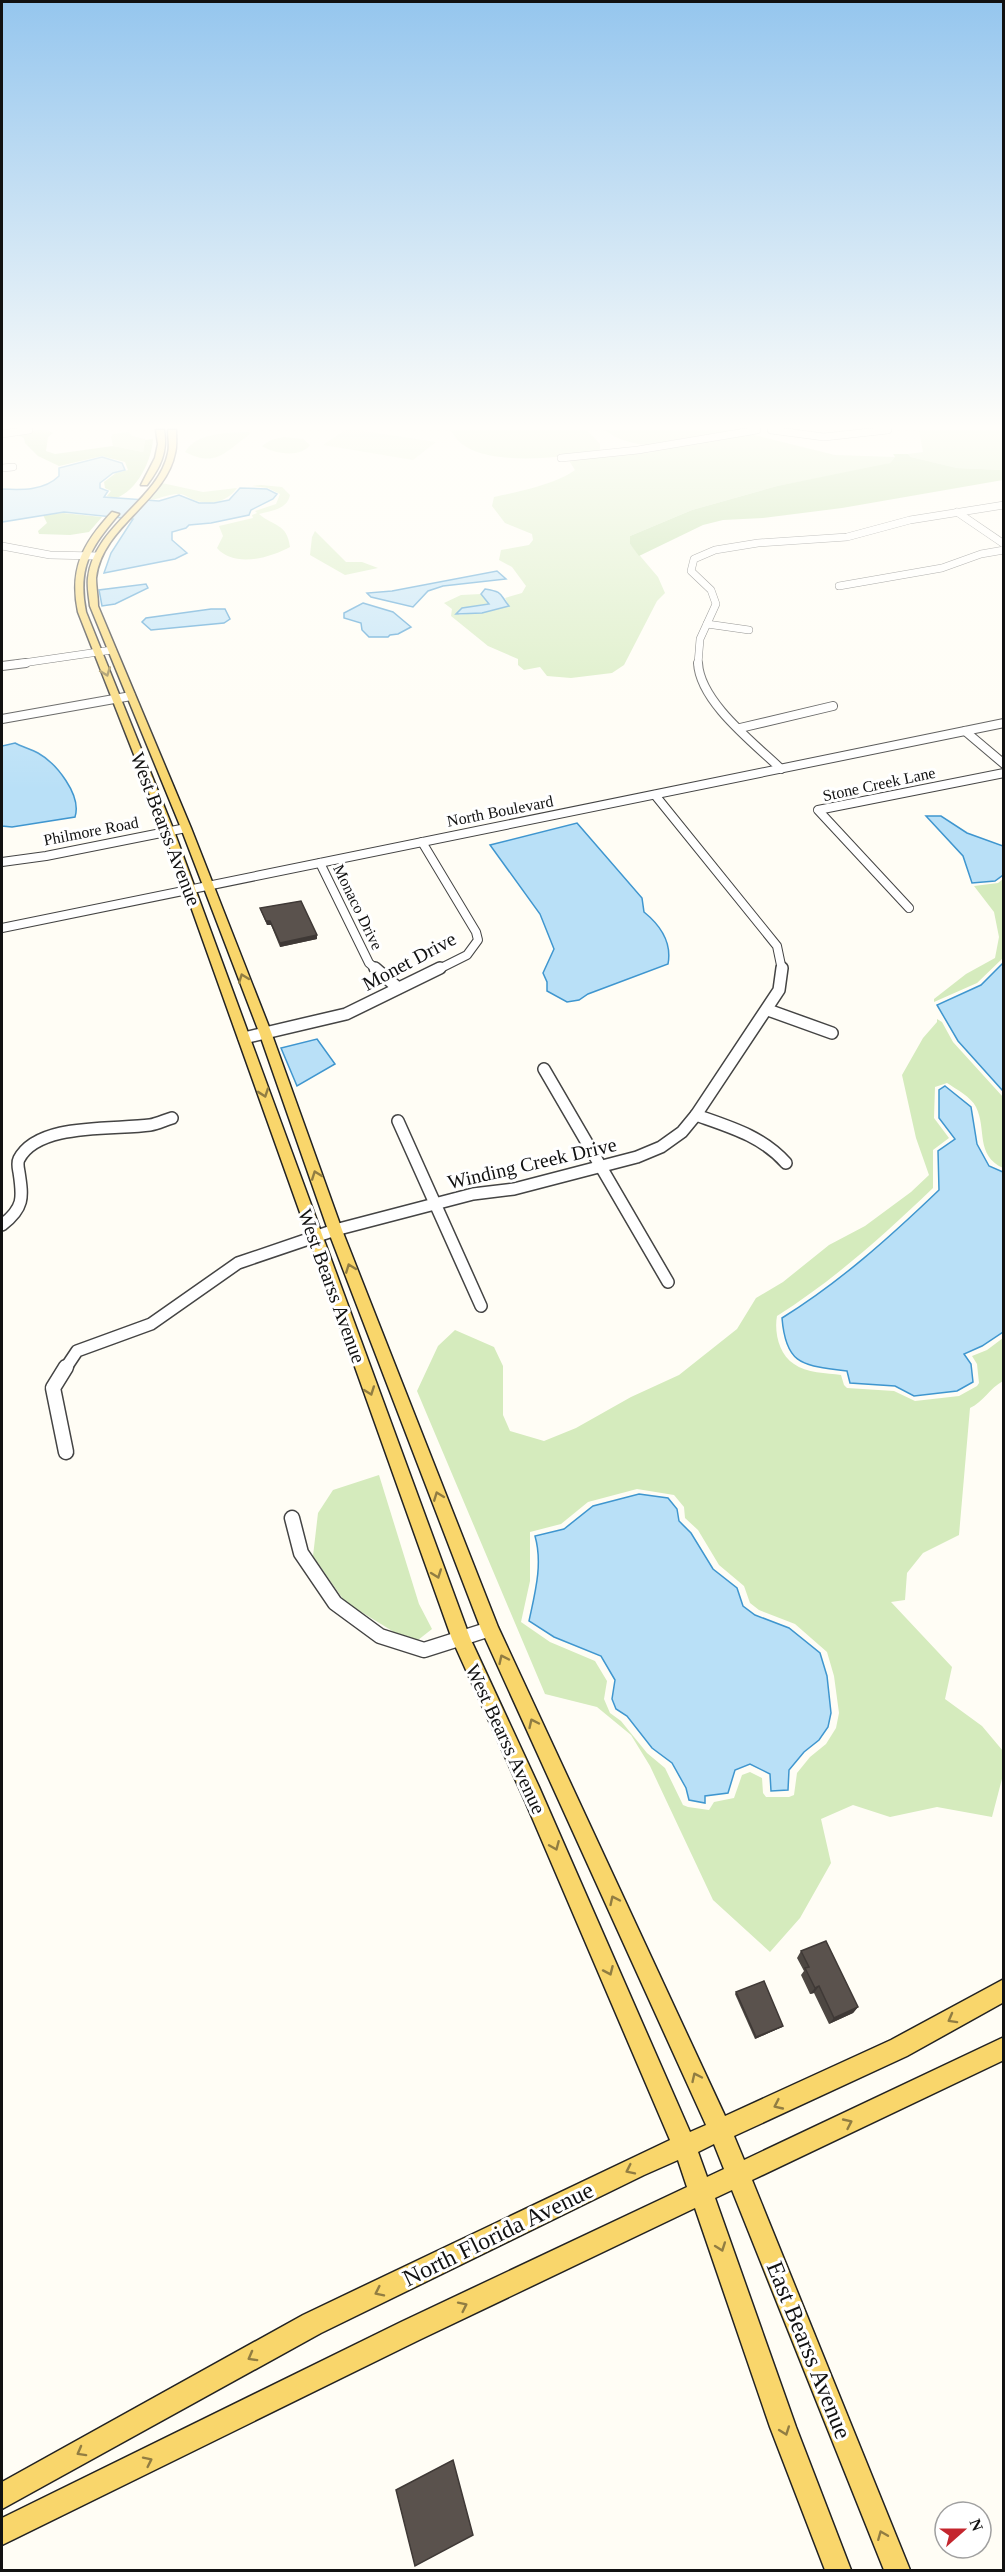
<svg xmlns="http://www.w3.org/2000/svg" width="1005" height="2572" font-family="'Times New Roman',serif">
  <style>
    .green { fill: #d5ebbd; fill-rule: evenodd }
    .forest { fill: #b9dc9c }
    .pitch { fill: #e6f2cf }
    .water { fill: #b9e0f7; stroke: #3f96cf; stroke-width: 1.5 }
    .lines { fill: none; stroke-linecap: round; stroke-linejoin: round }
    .minor-far3-casing { stroke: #444; stroke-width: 8 }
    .minor-far2-casing { stroke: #444; stroke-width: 10 }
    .minor-far1-casing { stroke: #444; stroke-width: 14 }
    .minor-casing { stroke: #444; stroke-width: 17 }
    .major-casing { stroke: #222; stroke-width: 3 }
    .minor-far3 { stroke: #fff; stroke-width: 7 }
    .minor-far2 { stroke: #fff; stroke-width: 8 }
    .minor-far1 { stroke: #fff; stroke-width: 11 }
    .minor { stroke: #fff; stroke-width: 14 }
    .major { fill: #f9d66b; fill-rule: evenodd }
    .wall { fill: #4d4742 }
    .shaded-wall { fill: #3f3936 }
    .building { fill: #5a524d; stroke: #3f3936; stroke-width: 1.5 }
    .oneway { stroke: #917d42 }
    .labels { text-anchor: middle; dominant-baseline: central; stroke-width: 6; stroke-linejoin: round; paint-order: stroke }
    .far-street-label { font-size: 16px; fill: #111; stroke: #fff }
    .street-label { font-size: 20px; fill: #111; stroke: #fff }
    .near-street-label { font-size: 24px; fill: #111; stroke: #fff }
  </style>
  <rect width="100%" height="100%" fill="#fffdf5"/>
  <g class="green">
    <path d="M 450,430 L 587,430 L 600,444 L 600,451 C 564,457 492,467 462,444 C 457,440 453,434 450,430 Z"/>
    <path d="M 605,430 L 732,430 L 739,431 C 697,439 642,459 605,430 Z"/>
    <path d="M 919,430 L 1003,430 L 1003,470 L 957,468 L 911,457 L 908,454 L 923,452 Z"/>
    <path d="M 129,432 L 132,436 L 145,439 L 143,452 L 113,446 L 111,437 L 113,434 Z"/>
    <path d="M 249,432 L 250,434 C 225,452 216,468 185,452 C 197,432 227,433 249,432 Z"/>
    <path d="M 746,433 L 835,455 L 895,457 L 890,463 L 877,467 L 777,486 L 692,510 L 630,536 L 630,544 L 658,577 L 665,593 L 657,601 L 624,665 L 612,673 L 571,678 L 547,676 L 540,667 L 524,670 L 518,665 L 518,659 L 488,646 L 451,616 L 452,609 L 444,603 L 461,595 L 481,594 L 490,604 L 462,608 L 459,615 L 490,611 L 509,606 L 505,598 L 522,593 L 526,586 L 512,567 L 499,560 L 501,550 L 529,545 L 533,540 L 532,534 L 505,523 L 492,506 L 494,497 C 517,492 557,484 575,470 L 568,459 L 655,452 L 652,449 Z"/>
    <path d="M 284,437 L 303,439 L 310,445 C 301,458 274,454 262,446 L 271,440 Z"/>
    <path d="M 162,483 L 203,492 L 237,488 C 227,502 210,506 194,500 C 189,498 184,494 180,494 C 169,493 158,500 147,500 Z"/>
    <path d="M 261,485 L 282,487 L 290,495 C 287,510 270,511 259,514 C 274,527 287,523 290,547 C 270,558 234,568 217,548 L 223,536 L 219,526 L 253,518 L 252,515 L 257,513 L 255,511 L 276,504 L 280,494 L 268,488 L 252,486 Z"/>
    <path d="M 315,531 L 346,562 L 362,562 L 378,568 L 345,575 L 310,555 L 312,537 Z"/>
    <path d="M 1003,879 L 1003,958 L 977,983 L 934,1002 L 934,999 L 966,974 L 995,958 L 999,937 L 994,912 L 974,886 L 998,883 Z"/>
    <path d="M 937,1019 L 942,1022 L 953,1042 L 1003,1097 L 1003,1168 C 975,1155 987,1129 976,1107 C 971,1097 956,1089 947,1083 L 935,1087 L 934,1118 L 949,1138 L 933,1150 L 933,1188 C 884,1235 834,1280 777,1316 C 774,1332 779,1355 794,1364 C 806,1373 827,1373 841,1375 L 844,1385 L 847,1388 L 894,1391 L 915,1401 L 959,1396 L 977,1386 L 979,1383 L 977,1364 L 972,1356 L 987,1350 L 1003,1338 L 1003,1381 C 990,1388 983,1402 970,1408 L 959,1535 L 923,1553 L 907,1573 L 905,1600 L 891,1602 L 952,1667 L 945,1699 L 982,1726 L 1003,1751 L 1003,1775 L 992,1817 L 937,1807 L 890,1817 L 853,1805 L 821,1819 L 831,1863 L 800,1918 L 770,1952 L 713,1900 L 650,1766 L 631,1735 L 597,1707 L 545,1694 L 417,1391 L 438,1346 L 455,1330 L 494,1347 L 503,1366 L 503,1415 L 510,1431 L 544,1441 L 576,1428 L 631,1397 L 679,1375 L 737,1329 L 756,1298 L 783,1282 L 829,1245 L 865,1226 L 911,1192 L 929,1175 L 916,1138 L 902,1075 L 923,1038 L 937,1022 ZM 637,1489 L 674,1495 L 684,1507 L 685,1518 L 698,1530 L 719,1565 L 744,1586 L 750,1603 L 759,1610 L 795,1624 L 827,1652 L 834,1676 L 839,1713 L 836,1728 L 826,1744 L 810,1757 L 797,1773 L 794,1795 L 789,1797 L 766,1797 L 763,1793 L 762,1778 L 750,1772 L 742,1775 L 734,1798 L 714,1802 L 709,1810 L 688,1807 L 683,1805 L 665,1768 L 647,1753 L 621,1721 L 610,1713 L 604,1699 L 607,1681 L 595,1661 L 550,1642 L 521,1622 L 530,1581 L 530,1532 L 561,1524 L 588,1502 Z"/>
    <path d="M 379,1475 L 419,1604 L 432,1629 L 418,1640 L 394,1632 L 345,1602 L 313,1556 L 318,1513 L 333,1490 Z"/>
  </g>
  <g class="forest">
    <path d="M 36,430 L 47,430 L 53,433 L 48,437 L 46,451 L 55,454 L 113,446 L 143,452 L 145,440 L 153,439 C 152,460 137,491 116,498 L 107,496 L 111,491 L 105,488 L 104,482 L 116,473 L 128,470 L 125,462 L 102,456 L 59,466 L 38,456 L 25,443 L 24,438 L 14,433 Z"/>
    <path d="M 893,454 L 908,454 L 911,457 L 957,468 L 1003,470 L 1003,480 L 842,508 L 763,518 L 723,520 L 703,525 L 639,556 L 630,544 L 630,536 L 692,510 L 777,486 L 890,463 L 895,457 Z"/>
    <path d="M 63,513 L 102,517 L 89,532 L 70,535 L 39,534 L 38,531 L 47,523 L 43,515 Z"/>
  </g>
  <path class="pitch" d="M 345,430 L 358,430 L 436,442 L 413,460 L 323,445 Z"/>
  <g class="water">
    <path d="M 102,457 L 122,463 L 125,470 L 113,473 L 100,483 L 100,488 L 108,491 L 104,497 L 159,501 L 179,495 L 199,503 L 214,503 L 229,500 L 240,488 L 267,489 L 277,494 L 273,499 L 251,510 L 249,515 L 211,523 L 189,525 L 186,528 L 172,532 L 172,540 L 187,553 L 175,559 L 104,573 L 111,553 L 133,519 L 64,512 L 2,522 L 2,489 C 21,490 44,491 59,476 L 59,468 Z"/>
    <path d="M 497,571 L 506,579 L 443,586 L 428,591 L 413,607 L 371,597 L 367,593 L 392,591 Z"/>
    <path d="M 146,584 L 148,588 L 115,604 L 102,606 L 99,590 Z"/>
    <path d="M 485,589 C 504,592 499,594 509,606 L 482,613 L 456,614 L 462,608 L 489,604 L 481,594 Z"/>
    <path d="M 363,603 L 393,612 L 411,627 L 398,634 L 390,635 L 388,637 L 369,637 L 362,630 L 361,623 L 344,618 L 344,613 Z"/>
    <path d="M 211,609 L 225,609 L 230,619 L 224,623 L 151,630 L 142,622 L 146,618 Z"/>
    <path d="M 15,743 C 22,747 31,749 38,753 C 56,763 82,795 75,817 L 12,827 L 2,826 L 2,746 Z"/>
    <path d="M 926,816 L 941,816 L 967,833 L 1003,846 L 1003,875 L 995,881 L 972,883 L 963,856 Z"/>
    <path d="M 577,823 L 642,898 L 644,912 C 660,925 672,943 668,964 L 588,994 L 579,1000 L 567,1002 L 547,991 L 547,982 L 543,973 L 554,949 L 540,914 L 490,845 Z"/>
    <path d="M 1003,963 L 1003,1091 L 958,1041 L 937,1005 L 981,985 Z"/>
    <path d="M 317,1039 L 335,1064 L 297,1086 L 281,1048 Z"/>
    <path d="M 945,1086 L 971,1107 L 977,1144 L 989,1166 L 1003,1172 L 1003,1332 L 982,1346 L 964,1354 L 971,1364 L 973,1382 L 957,1391 L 914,1396 L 895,1386 L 850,1383 L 847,1371 C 804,1365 786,1367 782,1318 C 840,1282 890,1237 939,1190 L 938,1151 L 955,1139 L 939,1118 L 939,1090 Z"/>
    <path d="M 639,1494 L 668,1498 L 677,1509 L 679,1521 L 691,1533 L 713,1569 L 737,1588 L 743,1606 L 755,1615 L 789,1628 L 820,1653 L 827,1676 L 831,1713 L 828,1727 L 819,1740 L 804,1752 L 789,1770 L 788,1790 L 771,1791 L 770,1774 L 750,1764 L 735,1770 L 728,1793 L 705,1796 L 705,1803 L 689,1800 L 686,1788 L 672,1763 L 652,1748 L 627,1716 L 616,1709 L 612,1699 L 615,1680 L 601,1656 L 554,1637 L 529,1621 C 535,1593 543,1564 535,1536 L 564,1529 L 593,1506 Z"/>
  </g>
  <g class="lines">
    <defs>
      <g id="minor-far3">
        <path d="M 771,430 L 824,437 L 888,430"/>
        <path d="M 2,434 L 29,430"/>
        <path d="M 561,458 L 638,450 L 757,430"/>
        <path d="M 2,468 L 13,467"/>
        <path d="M 957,512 L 1004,544"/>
        <path d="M 2,546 L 50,555 L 97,556"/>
        <path d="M 839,586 L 942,568 L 981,554 L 1004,550"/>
        <path d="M 707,624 L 749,630"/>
        <path d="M 16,664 L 112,650"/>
        <path d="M 698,664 L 700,639 L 716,604 L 711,590 L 691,571 L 694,559 L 715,550 L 758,543 L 847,537 L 910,520 L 1004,505"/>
      </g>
      <g id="minor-far2">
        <path d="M 698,663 C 700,702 754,743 781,769"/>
        <path d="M 2,666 L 26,663"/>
        <path d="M 2,719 L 131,696"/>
        <path d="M 740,728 L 833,706"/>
        <path d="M 965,731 L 1004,764"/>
        <path d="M 655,795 L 777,946 L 782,970"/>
        <path d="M 422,842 L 476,932 L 478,940 L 467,955 L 437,970"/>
        <path d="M 2,862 L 46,856 L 186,828"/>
        <path d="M 320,863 L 369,963 L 377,970"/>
        <path d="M 909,908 L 818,810 L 1004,773"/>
        <path d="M 2,928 L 1004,723"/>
      </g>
      <g id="minor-far1">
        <path d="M 375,968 L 398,988"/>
        <path d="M 768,1010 L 832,1033"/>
        <path d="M 244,1038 L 346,1014 L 440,968"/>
        <path d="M 544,1069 L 668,1282"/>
        <path d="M 696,1115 C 730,1127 762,1136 786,1163"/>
        <path d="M 398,1121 L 481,1306"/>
        <path d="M 2,1225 C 24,1208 23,1198 19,1172 C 18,1167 17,1163 19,1159 C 38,1122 115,1130 150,1125 C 157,1124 165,1120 172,1118"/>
        <path d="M 65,1369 L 77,1351 L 151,1324 L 238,1263 L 335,1230 L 473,1194 L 514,1189 L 637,1157 L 661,1147 L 682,1132 L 696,1115 L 779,990 L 782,968"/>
      </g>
      <g id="minor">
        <path d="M 66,1452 L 53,1388 L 66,1367"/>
        <path d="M 292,1518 L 301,1553 L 335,1603 L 380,1636 L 424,1650 L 490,1629"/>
      </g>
      <g id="major">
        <path d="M 156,430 L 164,430 C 168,452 160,468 147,485 L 141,485 L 155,458 L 158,444 Z"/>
        <path d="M 168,430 L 176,430 C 176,437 177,446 175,453 C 166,501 102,526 96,578 C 96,587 98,597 98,606 L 191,828 L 271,1032 L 342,1230 L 498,1627 L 725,2116 L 891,2040 L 1004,1979 L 1004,2002 L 907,2056 L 734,2136 L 744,2160 L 1004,2037 L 1004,2060 L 752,2180 L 910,2570 L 884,2570 L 732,2190 L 715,2198 L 796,2427 L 851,2570 L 825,2570 L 770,2427 L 695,2208 L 419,2340 L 2,2545 L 2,2518 L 401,2322 L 687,2187 L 678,2160 L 644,2175 L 321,2333 L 2,2509 L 2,2482 L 303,2315 L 670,2140 L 525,1801 L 452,1639 L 164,831 L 78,612 C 69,569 83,543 112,512 L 119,514 C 91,547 77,567 86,612 L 174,831 L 470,1638 L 539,1787 L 690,2132 L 706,2125 L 481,1629 L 328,1230 L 259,1032 L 181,828 L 90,606 C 89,597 87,587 88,578 C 94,525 158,501 168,453 C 170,446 168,437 168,430 ZM 714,2144 L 724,2169 L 707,2177 L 698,2152 Z"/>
      </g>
    </defs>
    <use href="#minor-far3" class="minor-far3-casing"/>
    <use href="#minor-far2" class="minor-far2-casing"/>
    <use href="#minor-far1" class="minor-far1-casing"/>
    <use href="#minor" class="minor-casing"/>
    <use href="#major" class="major-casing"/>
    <use href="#minor-far3" class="minor-far3"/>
    <use href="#minor-far2" class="minor-far2"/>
    <use href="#minor-far1" class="minor-far1"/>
    <use href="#minor" class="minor"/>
    <use href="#major" class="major"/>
  </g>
  <g class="wall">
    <path d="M 260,908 L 317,939 L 280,947 L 271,925 L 267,925 L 261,911 Z"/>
    <path d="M 801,1951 L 858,2007 L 853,2013 L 829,2024 L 814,1993 L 810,1994 L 801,1975 L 804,1971 L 797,1958 Z"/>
    <path d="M 736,1992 L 782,2027 L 755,2039 L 735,1994 Z"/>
  </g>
  <g class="shaded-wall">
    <path d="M 266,921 L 270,921 L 271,925 L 267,925 Z"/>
    <path d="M 317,935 L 317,939 L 280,947 L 280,943 Z"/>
    <path d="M 819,1986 L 814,1993 L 810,1994 L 815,1988 Z"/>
    <path d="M 858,2007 L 853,2013 L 829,2024 L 834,2018 Z"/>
    <path d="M 783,2026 L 782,2027 L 755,2039 L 756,2037 Z"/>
  </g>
  <g class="building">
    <path d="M 301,901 L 317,935 L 280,943 L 270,921 L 266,921 L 260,908 Z"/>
    <path d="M 826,1941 L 858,2007 L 834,2018 L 819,1986 L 815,1988 L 805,1968 L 809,1967 L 801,1951 Z"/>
    <path d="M 764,1981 L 783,2026 L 756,2037 L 736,1992 Z"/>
    <path d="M 453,2460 L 473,2535 L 415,2566 L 396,2490 Z"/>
  </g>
  <defs><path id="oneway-chevron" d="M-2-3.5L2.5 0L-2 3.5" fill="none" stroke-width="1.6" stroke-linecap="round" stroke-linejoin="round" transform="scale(1.5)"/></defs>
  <g class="oneway">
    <use href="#oneway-chevron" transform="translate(106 672) rotate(69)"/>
    <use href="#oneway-chevron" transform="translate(243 978) rotate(-111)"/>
    <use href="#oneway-chevron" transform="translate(264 1093) rotate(71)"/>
    <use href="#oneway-chevron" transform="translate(316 1175) rotate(-110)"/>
    <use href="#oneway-chevron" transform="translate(350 1268) rotate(-111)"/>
    <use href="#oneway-chevron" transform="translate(370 1391) rotate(70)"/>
    <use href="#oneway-chevron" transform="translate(438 1496) rotate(-111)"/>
    <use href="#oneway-chevron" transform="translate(437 1574) rotate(70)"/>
    <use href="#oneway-chevron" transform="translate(503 1659) rotate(-115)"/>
    <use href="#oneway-chevron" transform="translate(533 1723) rotate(-115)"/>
    <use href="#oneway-chevron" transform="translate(555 1846) rotate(67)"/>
    <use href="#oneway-chevron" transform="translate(614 1900) rotate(-115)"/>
    <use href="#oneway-chevron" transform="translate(609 1971) rotate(66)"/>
    <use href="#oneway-chevron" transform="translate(952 2019) rotate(151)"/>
    <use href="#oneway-chevron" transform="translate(696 2077) rotate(-115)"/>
    <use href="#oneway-chevron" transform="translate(778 2105) rotate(155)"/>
    <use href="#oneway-chevron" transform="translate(848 2123) rotate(-25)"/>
    <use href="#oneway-chevron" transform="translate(630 2170) rotate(154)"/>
    <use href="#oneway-chevron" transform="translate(721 2247) rotate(70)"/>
    <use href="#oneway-chevron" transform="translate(379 2292) rotate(154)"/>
    <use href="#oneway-chevron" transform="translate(463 2306) rotate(-26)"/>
    <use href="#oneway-chevron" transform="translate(252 2357) rotate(151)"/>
    <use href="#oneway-chevron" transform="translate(785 2431) rotate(70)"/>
    <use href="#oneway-chevron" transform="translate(81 2452) rotate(151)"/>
    <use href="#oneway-chevron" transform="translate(148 2461) rotate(-26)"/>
    <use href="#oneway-chevron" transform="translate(882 2535) rotate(-112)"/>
  </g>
  <linearGradient id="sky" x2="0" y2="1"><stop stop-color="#95c6ee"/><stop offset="0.54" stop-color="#fffefa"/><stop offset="1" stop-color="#fffefa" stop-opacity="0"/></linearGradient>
  <rect width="1005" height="790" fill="url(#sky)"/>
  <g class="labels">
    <g class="far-street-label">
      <text transform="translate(879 784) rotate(-12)">Stone Creek Lane</text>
      <text transform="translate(500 811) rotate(-11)">North Boulevard</text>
      <text transform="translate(91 831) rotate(-11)">Philmore Road</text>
      <text transform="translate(358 907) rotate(64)">Monaco Drive</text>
    </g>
    <g class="street-label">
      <text transform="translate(166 829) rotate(69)">West Bearss Avenue</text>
      <text transform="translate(409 961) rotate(-28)">Monet Drive</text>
      <text transform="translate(532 1163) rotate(-13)">Winding Creek Drive</text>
      <text transform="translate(332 1286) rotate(70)">West Bearss Avenue</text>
      <text transform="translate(506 1739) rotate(65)">West Bearss Avenue</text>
    </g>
    <g class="near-street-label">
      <text transform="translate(498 2234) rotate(-26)">North Florida Avenue</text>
      <text transform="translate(809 2350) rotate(68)">East Bearss Avenue</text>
    </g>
  </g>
  <rect width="1005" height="2572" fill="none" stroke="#111111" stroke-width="6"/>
  <g transform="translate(963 2530) rotate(69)"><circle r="28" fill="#ffffff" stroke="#a0a0a0" stroke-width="1.5"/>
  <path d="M0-4.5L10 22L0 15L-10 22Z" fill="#c4262e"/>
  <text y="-9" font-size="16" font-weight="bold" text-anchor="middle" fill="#111111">N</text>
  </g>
</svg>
